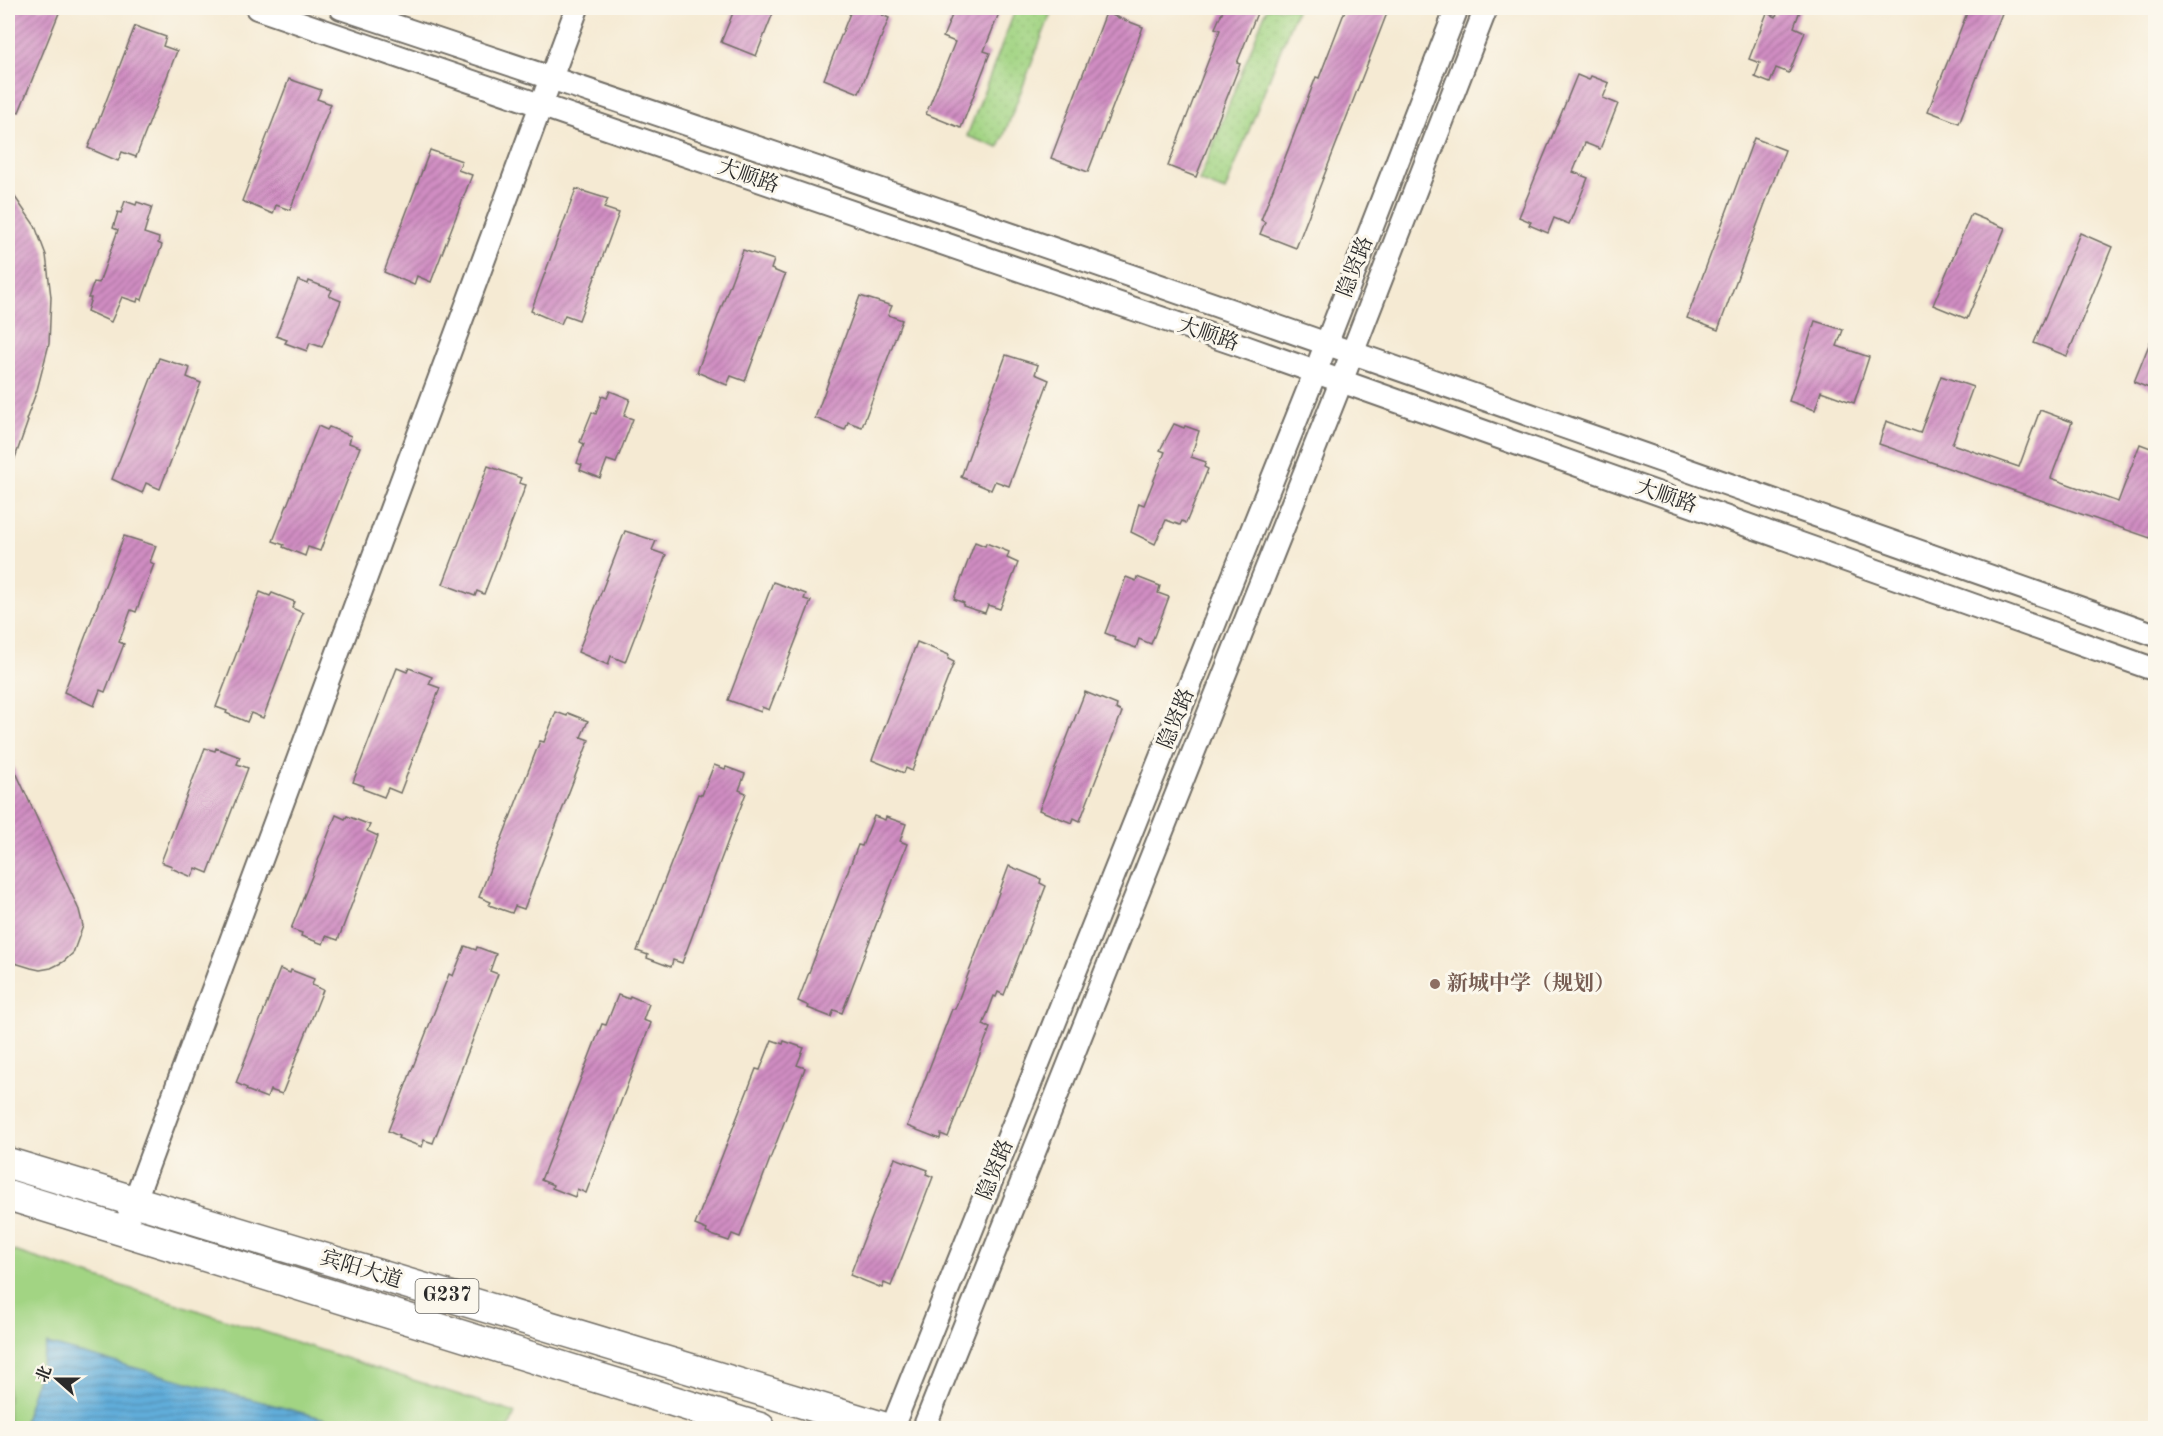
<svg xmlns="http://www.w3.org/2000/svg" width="2163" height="1436" font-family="'Old Standard TT','Noto Serif SC',serif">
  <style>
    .grass { fill: url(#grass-dots); stroke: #668057; stroke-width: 1.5 }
    .park { fill: #a2d483; stroke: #668057; stroke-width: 1.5 }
    .water { fill: url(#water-rules); stroke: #466c82; stroke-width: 1.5 }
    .building { fill: url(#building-hatch) }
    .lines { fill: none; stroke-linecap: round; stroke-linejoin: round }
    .tertiary-casing { stroke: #726e66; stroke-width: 26 }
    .trunk-casing { stroke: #726e66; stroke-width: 33 }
    .tertiary { stroke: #fff; stroke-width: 22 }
    .trunk { stroke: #fff; stroke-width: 30 }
    .education-dot { fill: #8d6e63; stroke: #fbf7ec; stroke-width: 2 }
    .labels { text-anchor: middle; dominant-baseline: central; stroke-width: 6; stroke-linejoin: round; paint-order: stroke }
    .shield { fill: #fbf7ec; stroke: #696865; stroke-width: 1.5 }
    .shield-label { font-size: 20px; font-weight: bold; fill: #2b2b2b }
    .street-label { font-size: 21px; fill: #2b2b2b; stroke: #fbf7ec }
    .education-label { font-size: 21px; font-weight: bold; fill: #785e54; stroke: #fbf7ec; text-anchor: start }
  </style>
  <defs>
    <pattern id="grass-dots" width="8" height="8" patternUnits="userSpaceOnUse" patternTransform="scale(1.5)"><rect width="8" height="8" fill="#a2d483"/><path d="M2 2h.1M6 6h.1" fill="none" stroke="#8cb671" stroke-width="1.8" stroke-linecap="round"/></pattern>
    <pattern id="water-rules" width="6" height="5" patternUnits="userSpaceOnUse" patternTransform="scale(1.5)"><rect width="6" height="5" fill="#61adda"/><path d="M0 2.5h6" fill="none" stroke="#508db1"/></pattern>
    <pattern id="building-hatch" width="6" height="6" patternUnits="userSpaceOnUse" patternTransform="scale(1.5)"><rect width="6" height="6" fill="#d08dc2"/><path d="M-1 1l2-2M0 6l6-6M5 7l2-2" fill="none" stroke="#a9739e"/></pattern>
  </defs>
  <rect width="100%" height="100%" fill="#fbf7ec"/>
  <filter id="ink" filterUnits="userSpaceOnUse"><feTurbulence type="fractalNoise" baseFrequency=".0167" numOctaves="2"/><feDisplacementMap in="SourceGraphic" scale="12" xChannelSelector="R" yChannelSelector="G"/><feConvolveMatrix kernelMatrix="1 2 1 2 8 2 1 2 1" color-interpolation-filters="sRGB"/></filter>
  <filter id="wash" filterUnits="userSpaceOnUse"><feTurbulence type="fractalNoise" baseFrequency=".008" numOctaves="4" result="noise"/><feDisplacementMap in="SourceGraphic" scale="24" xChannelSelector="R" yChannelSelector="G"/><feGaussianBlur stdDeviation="1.35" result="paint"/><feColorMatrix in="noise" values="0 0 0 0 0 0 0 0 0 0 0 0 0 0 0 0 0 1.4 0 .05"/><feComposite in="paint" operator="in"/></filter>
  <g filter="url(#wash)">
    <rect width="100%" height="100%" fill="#f5ead3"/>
    <g class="grass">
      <path d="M 1016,8 L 1053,8 L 999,148 L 967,136 Z"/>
      <path d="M 1267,8 L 1297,8 L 1225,191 L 1199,181 Z"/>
    </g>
    <path class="park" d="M 8,1249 L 515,1413 L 509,1428 L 8,1428 Z"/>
    <path class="water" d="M 47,1344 L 329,1420 L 352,1428 L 22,1428 Z"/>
    <g id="blocks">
      <g class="building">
        <path d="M 8,8 L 61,8 L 19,112 L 8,107 Z"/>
        <path d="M 735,8 L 775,8 L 756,56 L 721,42 Z"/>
        <path d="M 852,8 L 885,8 L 882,15 L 889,18 L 859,93 L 824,79 Z"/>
        <path d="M 955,8 L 1001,8 L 984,51 L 990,53 L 961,128 L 926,114 L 955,42 L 943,37 Z"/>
        <path d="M 1224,8 L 1259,8 L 1237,63 L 1240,64 L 1196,177 L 1168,166 L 1220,30 L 1215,28 Z"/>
        <path d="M 1346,8 L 1389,8 L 1296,248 L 1260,234 L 1265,222 L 1261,220 L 1316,77 L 1319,78 Z"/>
        <path d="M 1779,8 L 1801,8 L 1794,27 L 1805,32 L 1789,73 L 1776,68 L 1770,83 L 1755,77 L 1760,63 L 1749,59 L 1767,13 L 1776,17 Z"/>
        <path d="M 1969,8 L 2004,8 L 1959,123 L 1928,111 Z"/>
        <path d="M 1106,13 L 1143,27 L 1088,172 L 1051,158 Z"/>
        <path d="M 135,26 L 166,37 L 163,46 L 177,51 L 136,157 L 122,152 L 118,161 L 88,148 Z"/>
        <path d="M 1577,75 L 1589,80 L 1591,76 L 1609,83 L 1603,98 L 1618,104 L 1600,149 L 1585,143 L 1573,172 L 1588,178 L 1569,224 L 1554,218 L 1548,233 L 1529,225 L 1531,222 L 1519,217 Z"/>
        <path d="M 289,79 L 321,90 L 317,99 L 331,104 L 290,210 L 276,205 L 273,214 L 242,201 Z"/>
        <path d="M 1754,138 L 1785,150 L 1718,330 L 1687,318 Z"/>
        <path d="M 430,150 L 462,161 L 458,170 L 472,175 L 431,282 L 417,276 L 414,285 L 384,272 Z"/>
        <path d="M 8,187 L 35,226 L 46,255 L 51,297 L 49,344 L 37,390 L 26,420 L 28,421 L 10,472 L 8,472 Z"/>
        <path d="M 576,189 L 608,199 L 604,208 L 619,213 L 579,320 L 565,315 L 561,324 L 531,311 Z"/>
        <path d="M 125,201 L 136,205 L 137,202 L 152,207 L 144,233 L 159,238 L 158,243 L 162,245 L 142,300 L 138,298 L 137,302 L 122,297 L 111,322 L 87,311 L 91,298 L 88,298 L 94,282 L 99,283 L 118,230 L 113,228 L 118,212 L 121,213 Z"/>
        <path d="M 1971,214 L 2005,228 L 1967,319 L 1933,305 Z"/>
        <path d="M 2080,233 L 2112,247 L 2067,356 L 2034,343 Z"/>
        <path d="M 743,250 L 774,260 L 771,269 L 785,275 L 745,381 L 731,376 L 727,385 L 697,372 Z"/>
        <path d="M 298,280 L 308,284 L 309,281 L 332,290 L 329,296 L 341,301 L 322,347 L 310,343 L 307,351 L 285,343 L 287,340 L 276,336 Z"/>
        <path d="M 860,296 L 892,306 L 888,315 L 902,320 L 862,427 L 848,422 L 845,430 L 815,418 Z"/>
        <path d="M 1815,321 L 1843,330 L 1837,346 L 1869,357 L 1854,403 L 1821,391 L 1815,410 L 1789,401 Z"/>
        <path d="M 2155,330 L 2156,330 L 2156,391 L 2134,382 Z"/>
        <path d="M 1006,355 L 1038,365 L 1035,374 L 1049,380 L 1009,486 L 995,481 L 991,490 L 961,477 Z"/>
        <path d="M 159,358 L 190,368 L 187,377 L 201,383 L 160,489 L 146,483 L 142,493 L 112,479 Z"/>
        <path d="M 1941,376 L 1973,387 L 1952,444 L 2019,467 L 2040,410 L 2072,422 L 2051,478 L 2118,502 L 2140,444 L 2156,450 L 2156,500 L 2151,513 L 2156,515 L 2156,540 L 1879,444 L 1886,421 L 1920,433 Z"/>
        <path d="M 610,391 L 630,399 L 624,416 L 633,419 L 616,463 L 607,460 L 600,478 L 580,470 L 582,465 L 577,463 L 584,444 L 580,442 L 592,412 L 596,414 L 602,396 L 607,398 Z"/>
        <path d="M 1174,424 L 1184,428 L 1185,426 L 1199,431 L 1191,457 L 1206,462 L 1204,467 L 1208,469 L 1186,523 L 1182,521 L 1180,525 L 1166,520 L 1155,544 L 1131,532 L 1139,503 L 1144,505 L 1165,452 L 1160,450 Z"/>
        <path d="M 318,426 L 327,430 L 329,427 L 351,436 L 349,443 L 360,447 L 320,551 L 308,547 L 305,556 L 283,547 L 284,545 L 273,541 Z"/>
        <path d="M 488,466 L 521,478 L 519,483 L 526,485 L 484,594 L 477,591 L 475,596 L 443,584 Z"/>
        <path d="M 625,531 L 656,541 L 652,550 L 666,555 L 625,662 L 611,656 L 608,665 L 578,652 Z"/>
        <path d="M 124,536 L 156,546 L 150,562 L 154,564 L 136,612 L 131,610 L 119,642 L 124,644 L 105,692 L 100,690 L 94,706 L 64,692 Z"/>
        <path d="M 975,542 L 985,546 L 986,543 L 1009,552 L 1007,558 L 1018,563 L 1000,609 L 988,605 L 985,613 L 963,606 L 964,603 L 954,599 Z"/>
        <path d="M 1126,577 L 1136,581 L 1137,577 L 1160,586 L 1158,593 L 1169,597 L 1151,644 L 1139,639 L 1136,648 L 1114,640 L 1115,637 L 1105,633 Z"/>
        <path d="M 773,582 L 806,594 L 804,599 L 811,601 L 769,710 L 762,707 L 761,712 L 728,700 Z"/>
        <path d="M 260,592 L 270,596 L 272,593 L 295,602 L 292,608 L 303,613 L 263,718 L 251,713 L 247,722 L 226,713 L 227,711 L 216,707 Z"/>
        <path d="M 917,642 L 949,655 L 948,659 L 954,662 L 912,771 L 906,768 L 904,773 L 872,760 Z"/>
        <path d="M 397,668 L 407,672 L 409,668 L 432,677 L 429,684 L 440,688 L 400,793 L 388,788 L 384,797 L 363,789 L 364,786 L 353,782 Z"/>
        <path d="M 1085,692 L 1117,705 L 1116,709 L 1122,712 L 1080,821 L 1074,818 L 1072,823 L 1039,810 Z"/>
        <path d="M 556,712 L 567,716 L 568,713 L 588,721 L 581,737 L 589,740 L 524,909 L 515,906 L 512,913 L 489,905 L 491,902 L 479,897 L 540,741 L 544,742 Z"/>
        <path d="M 205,748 L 215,751 L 216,748 L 240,757 L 237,764 L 248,768 L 208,873 L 196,868 L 192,877 L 171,868 L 172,866 L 161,862 Z"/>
        <path d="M 8,755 L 79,910 L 83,926 L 73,953 L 63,962 L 51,968 L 40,970 L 31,968 L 8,961 Z"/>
        <path d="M 714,765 L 725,769 L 726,767 L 745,774 L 739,790 L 746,793 L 682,963 L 673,960 L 671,967 L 647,958 L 648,955 L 637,951 L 698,794 L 702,795 Z"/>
        <path d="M 336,815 L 345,819 L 347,816 L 370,825 L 367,831 L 378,836 L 338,940 L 326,936 L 323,944 L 301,936 L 302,933 L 291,929 Z"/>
        <path d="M 874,816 L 885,820 L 886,817 L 906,824 L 900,841 L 907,844 L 842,1013 L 834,1010 L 831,1017 L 808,1008 L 809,1006 L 798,1001 L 858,845 L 862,846 Z"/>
        <path d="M 1009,866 L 1041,879 L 1040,883 L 1046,886 L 1004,995 L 998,992 L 996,997 L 994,996 L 983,1025 L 990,1028 L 948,1137 L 941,1134 L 940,1139 L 907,1126 L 952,1009 L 955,1009 Z"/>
        <path d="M 465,946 L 476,950 L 477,947 L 496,954 L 490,971 L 498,974 L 433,1143 L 424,1140 L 422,1147 L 398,1138 L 399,1136 L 388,1131 L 449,974 L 453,976 Z"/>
        <path d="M 280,969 L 290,973 L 291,970 L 314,979 L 312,985 L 323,990 L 282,1094 L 270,1090 L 267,1098 L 246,1090 L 247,1088 L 236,1083 Z"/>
        <path d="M 618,995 L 629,999 L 630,996 L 649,1004 L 643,1020 L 651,1023 L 586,1193 L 577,1189 L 575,1197 L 552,1188 L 553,1185 L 541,1180 L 602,1024 L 606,1025 Z"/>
        <path d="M 772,1040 L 783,1044 L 784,1041 L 804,1048 L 797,1065 L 805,1068 L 740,1237 L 732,1234 L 729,1241 L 706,1233 L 707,1230 L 695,1225 L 756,1069 L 760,1070 Z"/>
        <path d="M 895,1158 L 928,1170 L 926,1174 L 933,1177 L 891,1286 L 884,1283 L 882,1288 L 850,1275 Z"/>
      </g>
    </g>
  </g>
  <g filter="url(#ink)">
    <use href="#blocks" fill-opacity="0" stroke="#726e66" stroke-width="1.5"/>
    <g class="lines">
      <defs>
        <g id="tertiary">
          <path d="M 257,8 L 1245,347 L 2156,670"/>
          <path d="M 341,8 C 948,209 1552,422 2156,635"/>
          <path d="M 129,1216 L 577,8"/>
          <path d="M 892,1428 L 1315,373 L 1457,8"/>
          <path d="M 924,1428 L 1341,382 L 1486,8"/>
        </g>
        <g id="trunk">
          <path d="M 8,1163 L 886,1428"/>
          <path d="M 8,1195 L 760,1428"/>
        </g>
      </defs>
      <use href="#tertiary" class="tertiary-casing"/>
      <use href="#trunk" class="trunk-casing"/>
      <use href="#tertiary" class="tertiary"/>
      <use href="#trunk" class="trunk"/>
    </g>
  </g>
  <circle class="education-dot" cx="1435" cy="984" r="6"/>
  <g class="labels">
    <rect class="shield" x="415.5" y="1279" width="63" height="34" rx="4.5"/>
    <g class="shield-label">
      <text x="447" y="1296">G237</text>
    </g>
    <g class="street-label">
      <text transform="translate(748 177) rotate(19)">大顺路</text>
      <text transform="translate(1356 267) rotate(-69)">隐贤路</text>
      <text transform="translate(1208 335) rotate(19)">大顺路</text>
      <text transform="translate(1666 497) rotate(19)">大顺路</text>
      <text transform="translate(1177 719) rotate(-68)">隐贤路</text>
      <text transform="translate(996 1170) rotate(-68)">隐贤路</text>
      <text transform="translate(361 1270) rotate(17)">宾阳大道</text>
    </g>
    <g class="education-label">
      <text x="1447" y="984">新城中学（规划）</text>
    </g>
  </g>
  <rect width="2163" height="1436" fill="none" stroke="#fbf7ec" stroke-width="30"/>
  <g transform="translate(57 1379) rotate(291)" stroke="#fbf7ec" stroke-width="4.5" paint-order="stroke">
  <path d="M0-4.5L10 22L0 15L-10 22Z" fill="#2b2b2b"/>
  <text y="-9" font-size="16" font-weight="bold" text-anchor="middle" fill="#2b2b2b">北</text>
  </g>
</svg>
